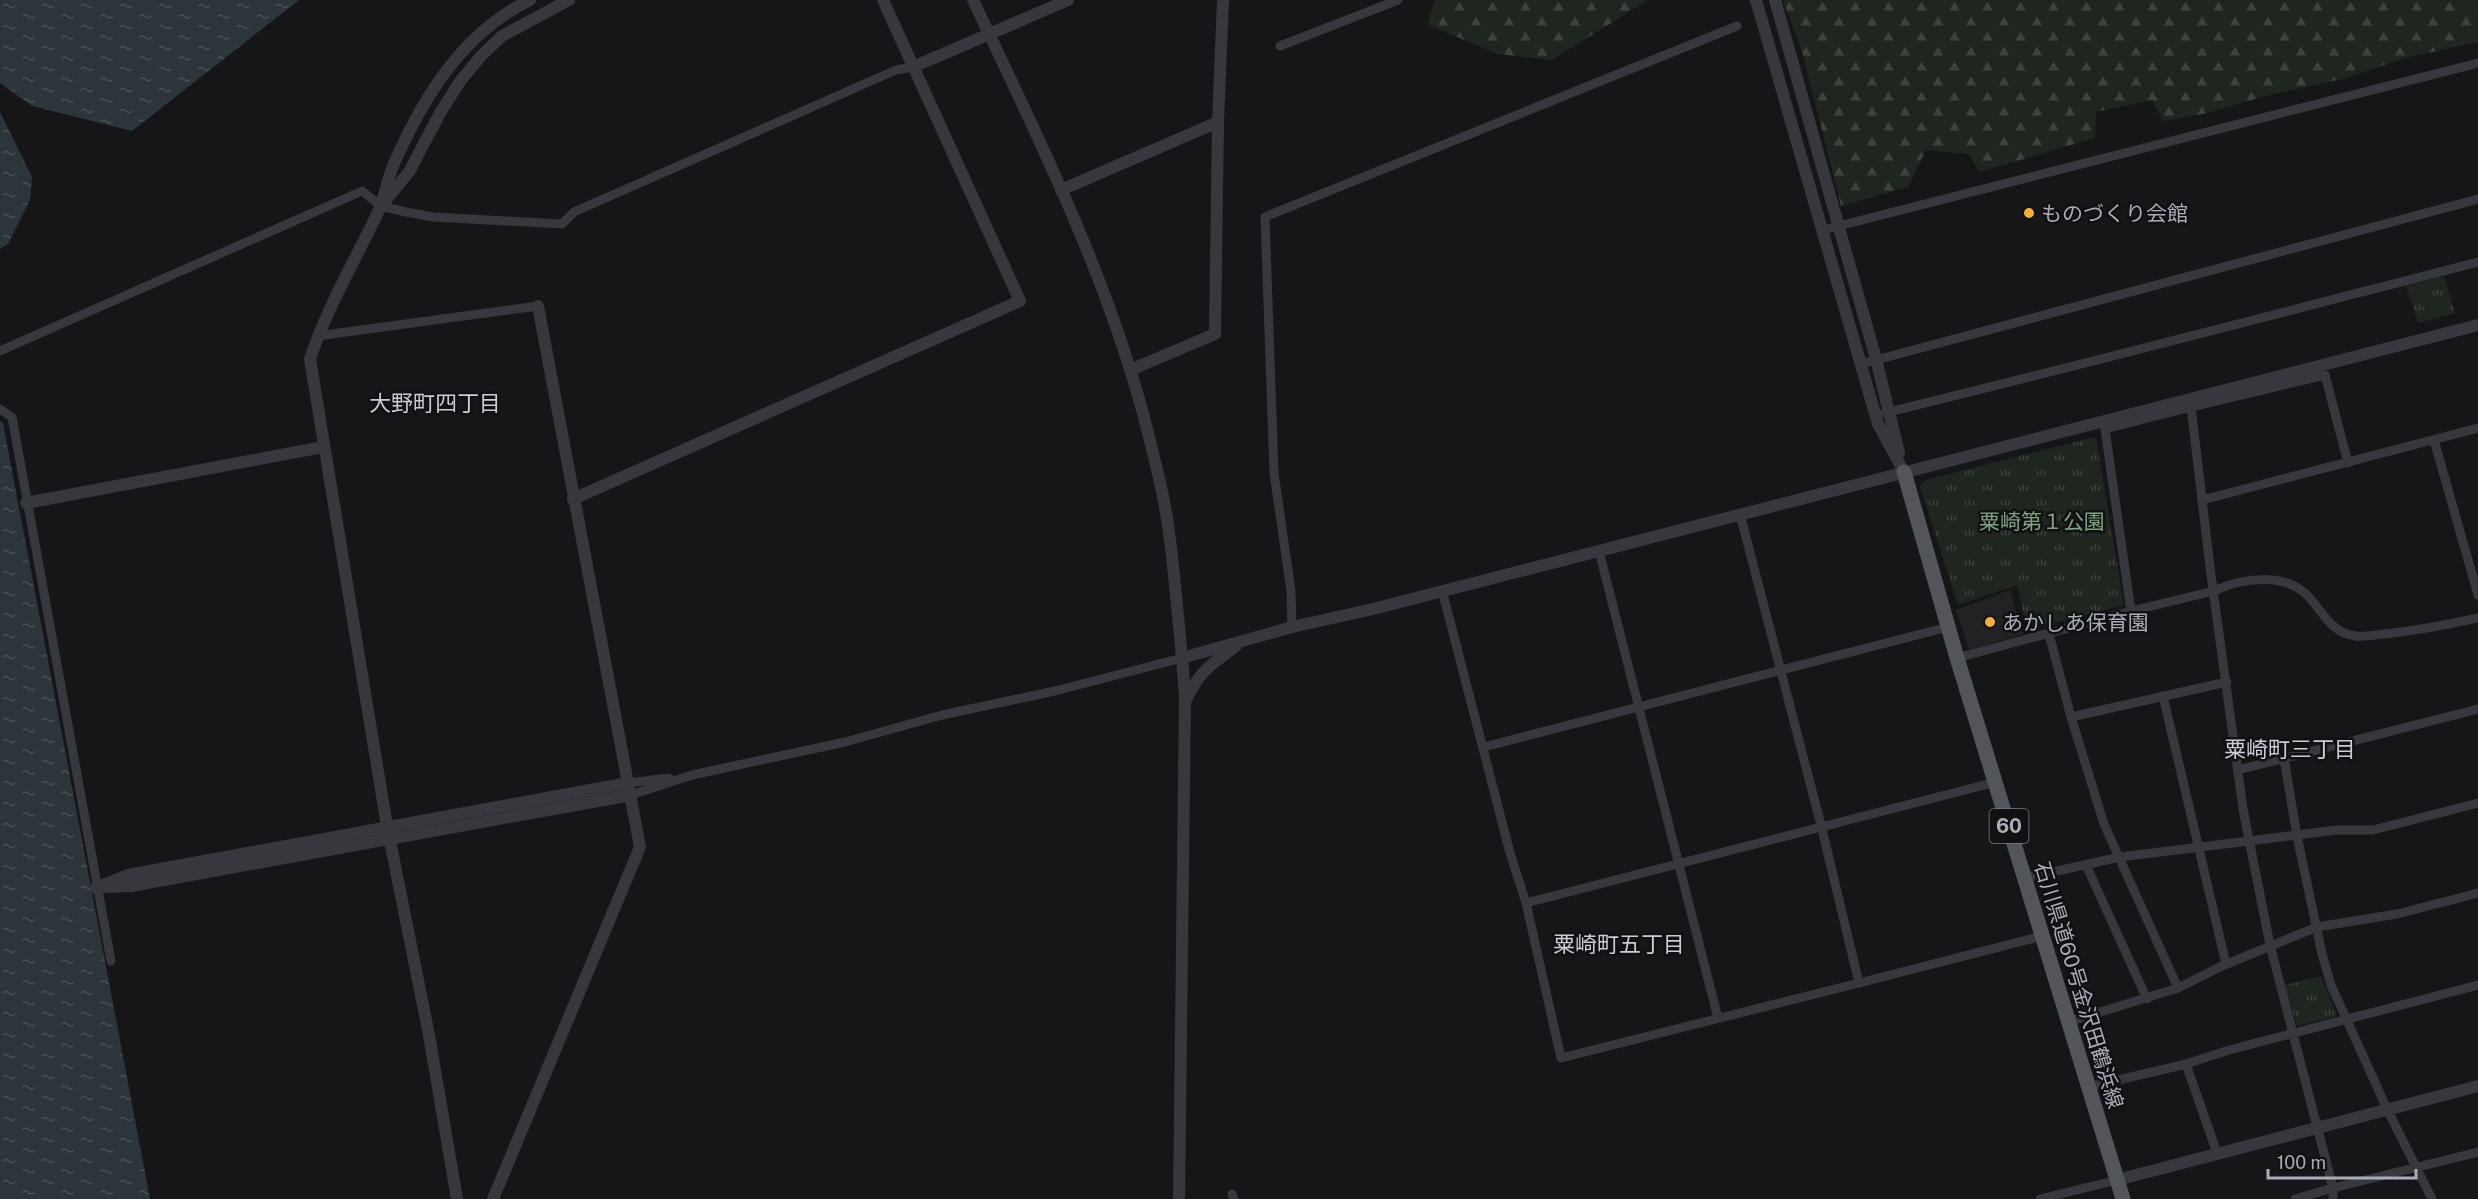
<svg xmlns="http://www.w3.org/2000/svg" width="2478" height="1199" font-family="'Public Sans','Noto Sans JP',sans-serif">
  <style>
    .built { fill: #222225 }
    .forest { fill: url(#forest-firs) }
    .park { fill: url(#park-tufts) }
    .water { fill: url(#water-ripples) }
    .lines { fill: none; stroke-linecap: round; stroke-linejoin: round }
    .minor { stroke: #37383d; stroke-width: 9 }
    .tertiary { stroke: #37383d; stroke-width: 12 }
    .primary { stroke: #53555c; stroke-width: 15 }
    .poi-dot { fill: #f2b134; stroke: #111113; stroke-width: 2 }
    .labels { text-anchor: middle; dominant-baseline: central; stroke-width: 5; stroke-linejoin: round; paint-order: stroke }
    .shield { fill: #111113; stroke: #7b7e86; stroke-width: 1.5 }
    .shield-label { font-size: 20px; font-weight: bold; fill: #a8adb8 }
    .poi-label { font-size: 21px; fill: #a8adb8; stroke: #111113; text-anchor: start }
    .park-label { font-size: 21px; fill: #7fa381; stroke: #111113 }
    .street-label { font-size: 21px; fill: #a8adb8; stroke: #111113 }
    .neighbourhood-label { font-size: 22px; fill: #c9ccd4; stroke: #111113 }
  </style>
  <defs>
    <pattern id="forest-firs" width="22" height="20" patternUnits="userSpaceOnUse" patternTransform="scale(1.5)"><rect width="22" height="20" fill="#1e261f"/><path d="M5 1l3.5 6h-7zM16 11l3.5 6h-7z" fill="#3c433d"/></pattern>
    <pattern id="park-tufts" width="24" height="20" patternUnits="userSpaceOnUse" patternTransform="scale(1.5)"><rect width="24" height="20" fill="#1e261f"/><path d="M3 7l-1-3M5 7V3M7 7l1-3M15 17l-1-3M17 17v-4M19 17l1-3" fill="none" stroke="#3c433d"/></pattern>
    <pattern id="water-ripples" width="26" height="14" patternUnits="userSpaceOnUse" patternTransform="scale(1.5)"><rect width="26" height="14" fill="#2c353c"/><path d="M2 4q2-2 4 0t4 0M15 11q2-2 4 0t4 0" fill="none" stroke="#485056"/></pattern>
  </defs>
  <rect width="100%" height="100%" fill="#161618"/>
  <path class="built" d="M 2010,590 L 2023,634 L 1969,650 L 1956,610 Z"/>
  <g class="forest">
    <path d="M 1434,0 L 1648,0 L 1552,60 L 1498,54 L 1428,25 Z"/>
    <path d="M 1783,0 L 2478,0 L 2478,42 L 2405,58 L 2343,79 L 2273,94 L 2203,114 L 2163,121 L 2152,100 L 2096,112 L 2095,138 L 1979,172 L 1969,154 L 1926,150 L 1908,187 L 1841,206 L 1803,55 Z"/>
  </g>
  <g class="park">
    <path d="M 2444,276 L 2455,313 L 2418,323 L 2406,286 Z"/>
    <path d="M 2096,437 L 2124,605 L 2027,630 L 2017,585 L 1958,605 L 1920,487 L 1925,480 Z"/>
    <path d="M 2321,976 L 2337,1016 L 2297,1026 L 2285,985 Z"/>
  </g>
  <g class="water">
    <path d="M 0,0 L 299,0 L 132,131 L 32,106 L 0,83 Z"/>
    <path d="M 0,112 L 32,177 L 30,200 L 8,244 L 0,249 Z"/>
    <path d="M 0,421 L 3,423 L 150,1199 L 0,1199 Z"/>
  </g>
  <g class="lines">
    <g class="minor">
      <path d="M 1280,46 L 1398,0"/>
      <path d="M 1823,230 L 2478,63"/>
      <path d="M 317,336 L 538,306"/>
      <path d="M 0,351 L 362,191 L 381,206 L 406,212 L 433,217 L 562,224 L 574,212 L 896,70 L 913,67"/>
      <path d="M 1861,364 L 2478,199"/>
      <path d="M 2191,407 L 2325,375 L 2348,463"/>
      <path d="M 0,409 L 12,417 L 111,961"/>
      <path d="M 1884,413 C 2082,365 2280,313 2478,262"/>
      <path d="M 2434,440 L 2478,595"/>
      <path d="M 2202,500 L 2478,428"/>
      <path d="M 1740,514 L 1821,825 L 1859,983 L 2042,936"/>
      <path d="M 1599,551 L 1718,1018"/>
      <path d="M 1442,590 L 1510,853 L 1526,903 L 1561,1058 L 1859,983"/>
      <path d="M 2131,611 L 2105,429 L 2191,407 L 2211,575 L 2243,809 L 2270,945 L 2333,1188 L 2295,1199"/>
      <path d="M 1292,627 L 1291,591 L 1274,473 L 1265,217 L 1737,26"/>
      <path d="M 2049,634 L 2071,717 L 2104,824 L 2178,988 L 2068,1022"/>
      <path d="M 1957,658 L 2131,611 L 2214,591 C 2241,578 2285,572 2308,596 C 2323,612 2331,633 2356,636 C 2364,637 2375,635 2383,634 C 2416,631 2446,625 2478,618"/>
      <path d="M 2163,696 L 2226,964"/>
      <path d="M 2071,717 L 2227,682"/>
      <path d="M 1484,747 L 1948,627"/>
      <path d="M 2284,758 L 2297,836 L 2322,954 L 2331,985 L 2387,1109 L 2432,1199"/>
      <path d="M 2238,770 L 2478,709"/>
      <path d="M 628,783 L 669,778"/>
      <path d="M 631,795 L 692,775 L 845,742 L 942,715 L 1055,691 L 1182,658"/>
      <path d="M 2086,865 L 2147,999"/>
      <path d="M 2023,875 L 2035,876 L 2120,857 L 2337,830 L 2373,830 L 2478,803"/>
      <path d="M 1526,903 L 1996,782"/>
      <path d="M 2178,988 L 2222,966 L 2317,927 L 2397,914 L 2478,893"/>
      <path d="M 2186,1064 L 2217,1153"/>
      <path d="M 2089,1087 L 2186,1064 L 2229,1050 L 2478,985"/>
      <path d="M 1232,1194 L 1234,1199"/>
      <path d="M 2040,1199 L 2117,1180"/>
      <path d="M 2333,1199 L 2333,1188 L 2478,1152"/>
    </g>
    <g class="tertiary">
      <path d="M 973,0 C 1039,139 1109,279 1147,429 C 1156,465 1166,503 1170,540 C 1175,579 1178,618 1182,658"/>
      <path d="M 1756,0 L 1878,424 L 1904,472"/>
      <path d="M 1775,0 L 1876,359 L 1899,453"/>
      <path d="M 913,67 L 1068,0"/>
      <path d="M 1061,190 L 1218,122"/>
      <path d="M 385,201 L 409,172 L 440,113 L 461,80 L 482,55 L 502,36 L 569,0"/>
      <path d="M 1130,370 L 1215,334 L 1218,122 L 1223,0"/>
      <path d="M 573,499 L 1020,301 L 883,0"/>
      <path d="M 26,503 L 323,447"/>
      <path d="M 1186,700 C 1200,670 1211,665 1236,646"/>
      <path d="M 106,887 L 131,886 L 631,795"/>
      <path d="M 96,888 L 128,875 L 628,783"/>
      <path d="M 2117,1180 L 2478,1086"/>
      <path d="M 457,1199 L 429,1035 L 387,826 L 310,359 C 327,307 356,259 379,210 C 385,196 387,180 393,166 C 422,99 462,33 530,0"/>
      <path d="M 493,1199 L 640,847 L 538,306"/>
      <path d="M 1179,1199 L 1185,696 L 1182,658 L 1292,627 L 1373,609 L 2478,325"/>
    </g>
    <path class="primary" d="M 1904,472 L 1957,658 L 2123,1199"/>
  </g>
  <g class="poi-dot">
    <circle cx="2029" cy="213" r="6"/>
    <circle cx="1990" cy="622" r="6"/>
  </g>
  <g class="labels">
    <rect class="shield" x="1989.5" y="809" width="39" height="34" rx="4.5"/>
    <g class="shield-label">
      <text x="2009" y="826">60</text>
    </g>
    <g class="poi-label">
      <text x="2041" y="213">ものづくり会館</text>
      <text x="2002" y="622">あかしあ保育園</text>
    </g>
    <g class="park-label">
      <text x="2042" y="521">粟崎第１公園</text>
    </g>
    <g class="street-label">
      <text transform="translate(2079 985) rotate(73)">石川県道60号金沢田鶴浜線</text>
    </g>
    <g class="neighbourhood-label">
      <text x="435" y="403">大野町四丁目</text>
      <text x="2290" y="749">粟崎町三丁目</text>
      <text x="1619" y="944">粟崎町五丁目</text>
    </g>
  </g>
  <path d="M2268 1169v9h148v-9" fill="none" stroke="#a8adb8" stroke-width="3"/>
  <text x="2277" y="1169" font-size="18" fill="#a8adb8" stroke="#111113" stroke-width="4.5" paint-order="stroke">100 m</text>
</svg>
